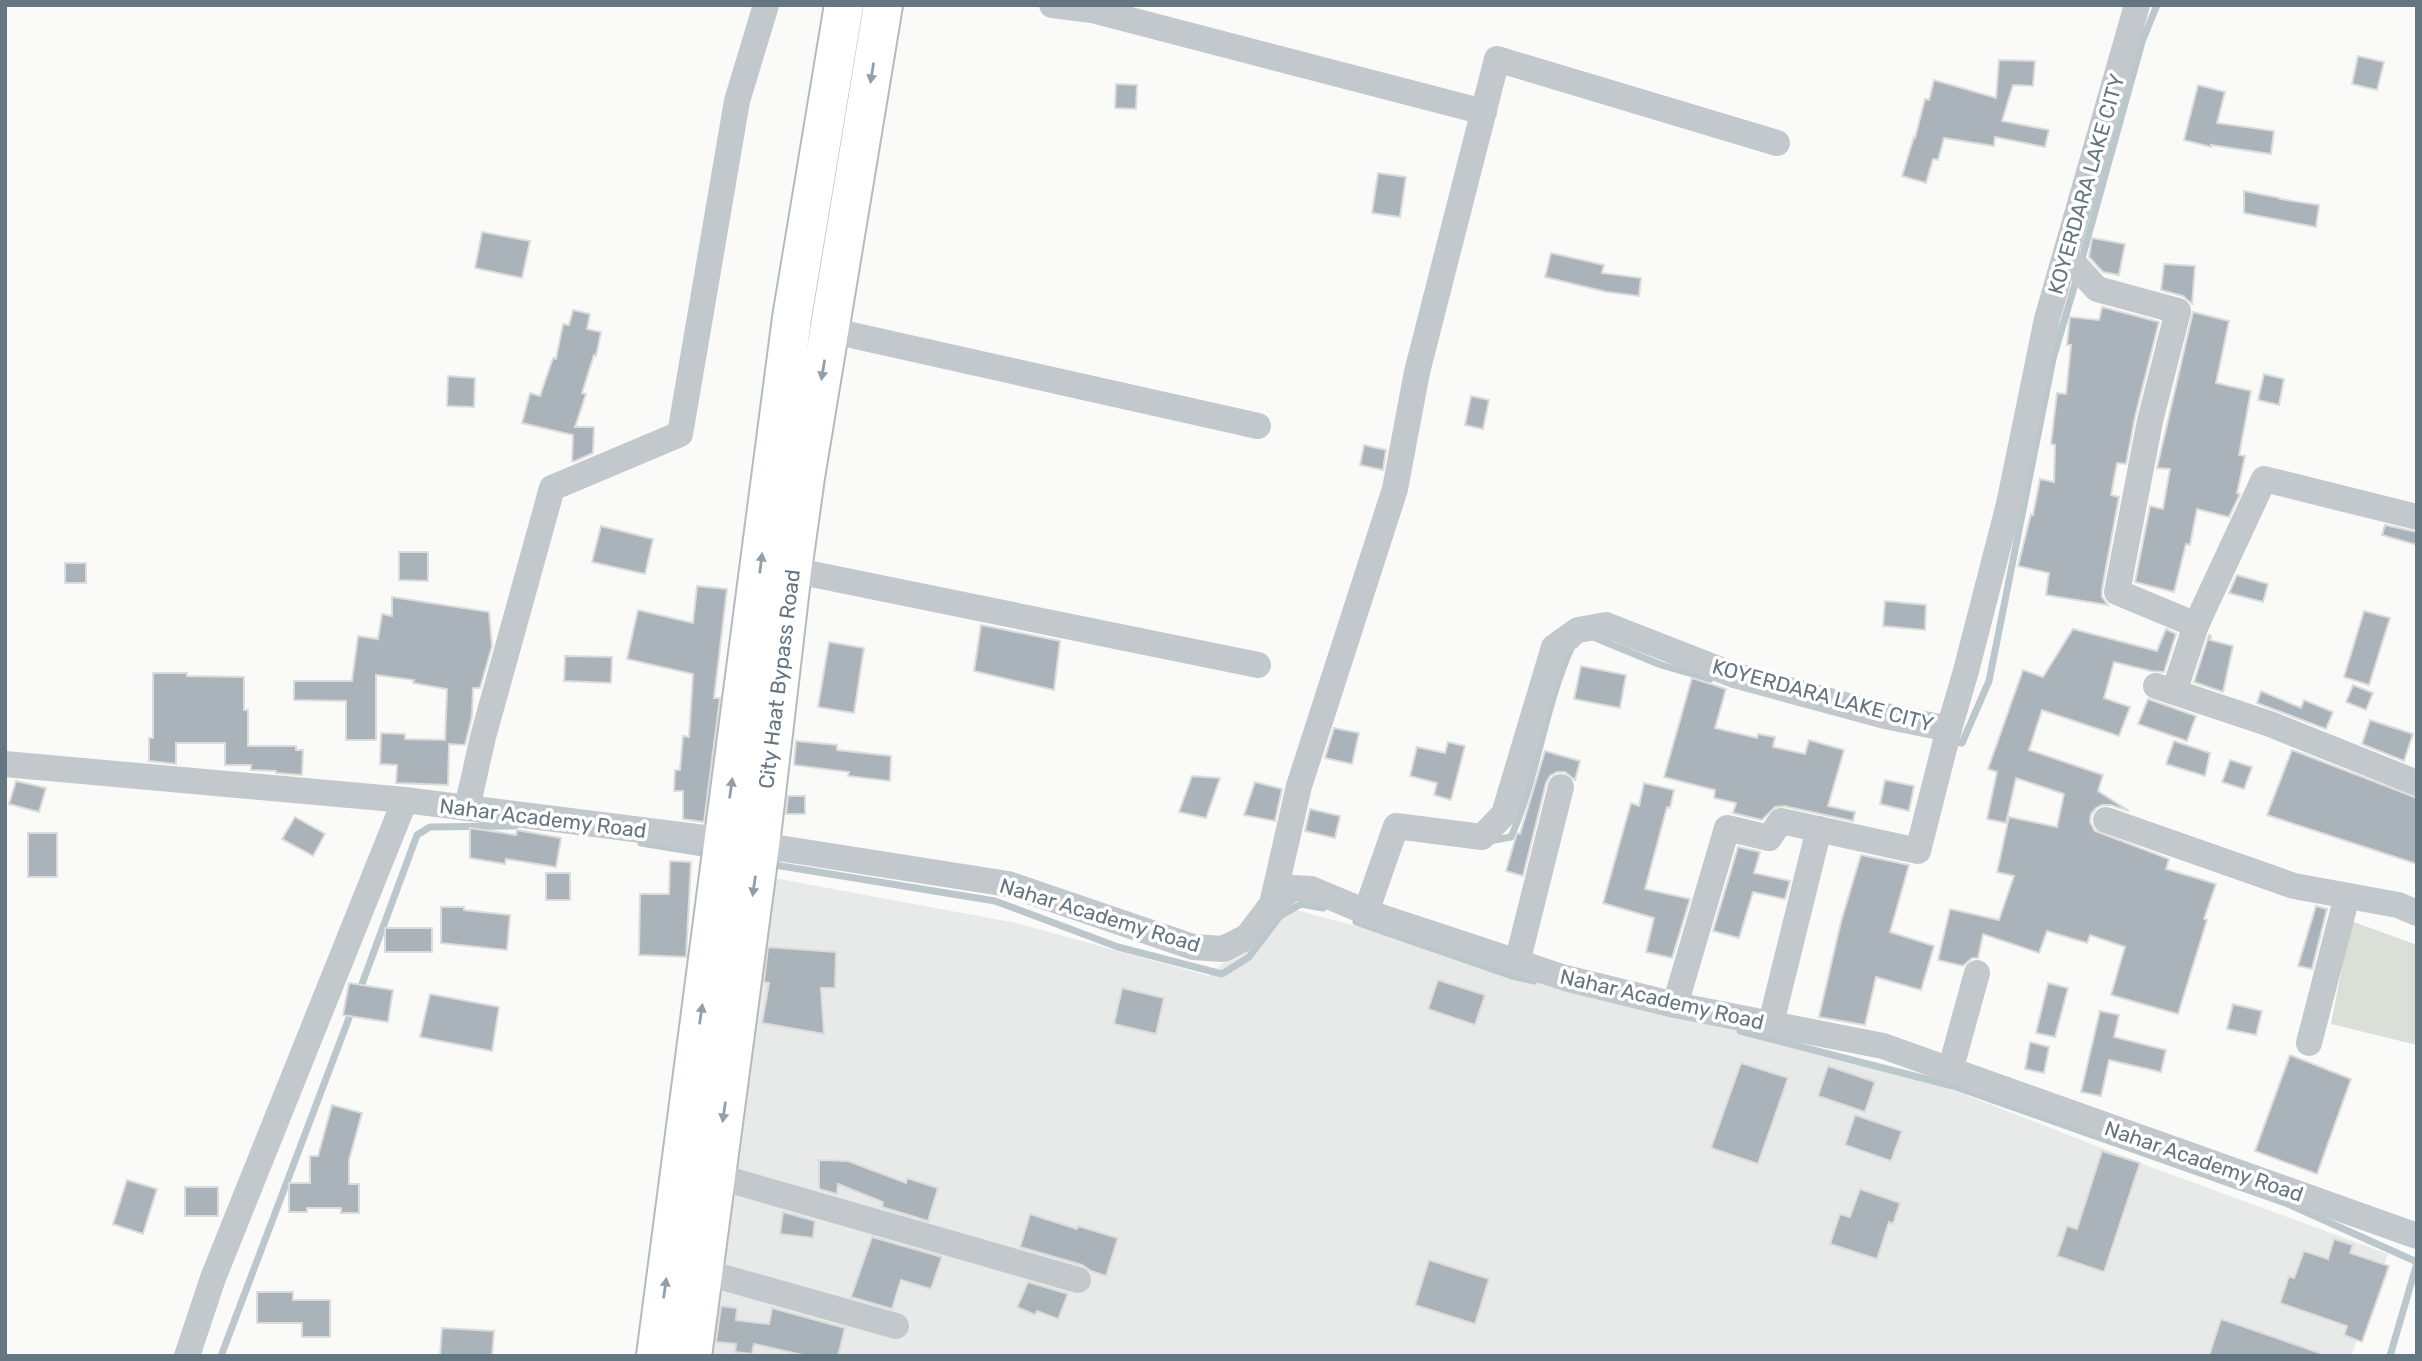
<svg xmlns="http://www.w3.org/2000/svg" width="2422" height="1361" font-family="Rubik,sans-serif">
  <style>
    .built { fill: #e8e9e9 }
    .green { fill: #dadfd7 }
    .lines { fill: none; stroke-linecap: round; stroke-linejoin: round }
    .stream { stroke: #bbc7cb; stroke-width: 7 }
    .building { fill: #aab3b9; stroke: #dcdcda; stroke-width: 2 }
    .primary-casing { stroke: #b5babe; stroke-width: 42 }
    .street { stroke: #c3c8cc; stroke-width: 26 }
    .primary { stroke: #fff; stroke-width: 38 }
    .oneway { fill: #939fa8 }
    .labels { text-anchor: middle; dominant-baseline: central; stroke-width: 7; stroke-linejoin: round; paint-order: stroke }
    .street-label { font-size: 21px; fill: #657683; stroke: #fff }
  </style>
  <rect width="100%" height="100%" fill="#fafaf8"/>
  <path class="built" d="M 753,874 L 1016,923 L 1209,976 L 1285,907 L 1933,1082 L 2140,1163 L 2388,1254 L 2351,1356 L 689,1356 Z"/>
  <path class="green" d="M 2351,921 L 2417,945 L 2417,1045 L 2331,1024 Z"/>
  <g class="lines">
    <g class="stream">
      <path d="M 2081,262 L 2142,42 L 2157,5"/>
      <path d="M 1593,637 L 1661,665 L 1710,679"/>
      <path d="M 1952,741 L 1962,743 L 1989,681 L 2053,359 L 2077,277"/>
      <path d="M 1489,841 L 1511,837 C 1538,776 1544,708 1572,646 L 1575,645"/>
      <path d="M 641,843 L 709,854"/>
      <path d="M 769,864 L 995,901 L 1118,947 L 1222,974 L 1249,957 L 1280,916 L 1301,904 L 1323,908"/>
      <path d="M 1356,922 L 1512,976 L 1534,981"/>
      <path d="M 359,992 L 417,835 L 430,827 L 515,826"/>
      <path d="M 1740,1031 L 1953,1086 L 2288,1204 L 2417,1262"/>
      <path d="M 221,1356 L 352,1010"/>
      <path d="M 2390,1356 L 2417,1263"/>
    </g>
  </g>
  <g class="building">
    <path d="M 2358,56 L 2384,62 L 2377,90 L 2352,84 Z"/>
    <path d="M 1999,60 L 2035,61 L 2033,86 L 2013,85 L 2002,121 L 2049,130 L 2045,147 L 1995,137 L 1994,146 L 1944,138 L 1938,160 L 1933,159 L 1926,183 L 1902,176 L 1914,137 L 1915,138 L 1925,99 L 1929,100 L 1934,80 L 1996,98 Z"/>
    <path d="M 1116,84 L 1137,85 L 1136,109 L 1115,108 Z"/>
    <path d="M 2198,85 L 2225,92 L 2217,123 L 2274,131 L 2271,154 L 2211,145 L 2211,147 L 2184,140 Z"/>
    <path d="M 1378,173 L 1406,177 L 1400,217 L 1372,213 Z"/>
    <path d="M 2244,191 L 2280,198 L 2280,199 L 2319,205 L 2316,227 L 2244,213 Z"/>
    <path d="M 482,232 L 530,241 L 522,278 L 475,268 Z"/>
    <path d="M 2092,238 L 2125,244 L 2119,275 L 2103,272 L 2089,257 Z"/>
    <path d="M 1551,253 L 1604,265 L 1602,273 L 1641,278 L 1639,296 L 1607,292 L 1545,277 Z"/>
    <path d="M 2164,264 L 2195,266 L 2192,304 L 2183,296 L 2161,290 Z"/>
    <path d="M 2102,307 L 2159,322 L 2135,417 L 2126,464 L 2117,463 L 2111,495 L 2119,497 L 2102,589 L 2102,597 L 2108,605 L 2046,595 L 2049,573 L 2018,566 L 2031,514 L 2033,515 L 2040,479 L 2054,482 L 2055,445 L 2051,444 L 2057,393 L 2066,394 L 2071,345 L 2067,345 L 2070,317 L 2099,320 Z"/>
    <path d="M 573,310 L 590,314 L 587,329 L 601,332 L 596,356 L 594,355 L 582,393 L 586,394 L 575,427 L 594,427 L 593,453 L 575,461 L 572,461 L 573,435 L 522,423 L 530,393 L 540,396 L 553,358 L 556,359 L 563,324 L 569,325 Z"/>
    <path d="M 2193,312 L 2229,321 L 2216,383 L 2251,391 L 2239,455 L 2245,456 L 2237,493 L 2240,494 L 2229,517 L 2197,509 L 2190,545 L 2186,544 L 2174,592 L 2135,582 L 2150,506 L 2163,509 L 2170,469 L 2157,468 Z"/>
    <path d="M 2264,374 L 2284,379 L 2279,405 L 2258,400 Z"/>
    <path d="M 448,376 L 475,378 L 474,407 L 447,406 Z"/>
    <path d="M 1471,396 L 1489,400 L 1483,429 L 1465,425 Z"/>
    <path d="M 1364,445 L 1386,450 L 1383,470 L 1360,465 Z"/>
    <path d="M 2385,525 L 2417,532 L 2417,545 L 2382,535 Z"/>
    <path d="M 601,526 L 653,539 L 645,574 L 592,562 Z"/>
    <path d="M 399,552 L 428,552 L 428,581 L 399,580 Z"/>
    <rect x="65" y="563" width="21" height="20"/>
    <path d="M 2237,575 L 2268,584 L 2263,602 L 2229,593 Z"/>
    <path d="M 697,586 L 727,589 L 714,698 L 720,698 L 704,822 L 683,819 L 683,791 L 674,791 L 675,770 L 680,770 L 683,736 L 689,737 L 693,674 L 627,659 L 638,610 L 693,623 Z"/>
    <path d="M 392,597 L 489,612 L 492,646 L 480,688 L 473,688 L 472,716 L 465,745 L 449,744 L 448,785 L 396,783 L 397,765 L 380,764 L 381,733 L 405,734 L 405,739 L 445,740 L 447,689 L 413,683 L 414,680 L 376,675 L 376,740 L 346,740 L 346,701 L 294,700 L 294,681 L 352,681 L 358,636 L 378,639 L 382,614 L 392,616 Z"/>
    <path d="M 1885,601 L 1926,605 L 1925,630 L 1883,626 Z"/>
    <path d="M 2364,611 L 2390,618 L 2369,685 L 2344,677 Z"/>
    <path d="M 981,625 L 1060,641 L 1054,690 L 974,671 Z"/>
    <path d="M 2073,629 L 2157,651 L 2166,629 L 2176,634 L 2164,672 L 2151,671 L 2114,662 L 2104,698 L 2130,707 L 2119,736 L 2042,710 L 2029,750 L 2103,775 L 2098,791 L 2129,811 L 2111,805 L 2102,805 L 2096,808 L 2091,814 L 2090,822 L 2095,831 L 2169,859 L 2166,869 L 2216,884 L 2204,919 L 2207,920 L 2178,1014 L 2111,995 L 2125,947 L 2090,935 L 2087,943 L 2047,931 L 2039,953 L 1983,934 L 1978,958 L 1972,958 L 1963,966 L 1938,960 L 1950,909 L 1999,920 L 2014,876 L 1997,872 L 2009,817 L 2057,827 L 2064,794 L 2016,778 L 2006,823 L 1987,819 L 1997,772 L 1988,769 L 2023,670 L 2043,677 Z"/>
    <path d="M 2209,635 L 2211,636 L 2210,640 L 2233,646 L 2223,692 L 2194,682 Z"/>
    <path d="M 829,642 L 864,648 L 854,713 L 818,707 Z"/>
    <path d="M 565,656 L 612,657 L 611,683 L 564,681 Z"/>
    <path d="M 1581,666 L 1626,675 L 1620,708 L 1574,699 Z"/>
    <path d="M 153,673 L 187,673 L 187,676 L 244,677 L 244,710 L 248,710 L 248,746 L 296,746 L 296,750 L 303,750 L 302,775 L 276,773 L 276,771 L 251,770 L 251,765 L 225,765 L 225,743 L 176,743 L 176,764 L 149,761 L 149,738 L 153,738 Z"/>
    <path d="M 1692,678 L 1726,689 L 1715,728 L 1757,738 L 1758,734 L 1775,737 L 1773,747 L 1805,754 L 1809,740 L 1844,750 L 1828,806 L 1855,812 L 1853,821 L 1784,806 L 1775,807 L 1762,820 L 1733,813 L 1736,803 L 1714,798 L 1715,790 L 1664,777 Z"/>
    <path d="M 2353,685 L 2373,693 L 2366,710 L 2346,702 Z"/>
    <path d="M 2261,691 L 2301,708 L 2304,700 L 2333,712 L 2326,729 L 2257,703 Z"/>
    <path d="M 2148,699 L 2196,716 L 2187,741 L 2138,724 Z"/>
    <path d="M 2370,720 L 2413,734 L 2404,761 L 2362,744 Z"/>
    <path d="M 1334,728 L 1359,733 L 1352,764 L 1325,758 Z"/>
    <path d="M 796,741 L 837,745 L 837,750 L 891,756 L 890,781 L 848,776 L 849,772 L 794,765 Z"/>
    <path d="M 2174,741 L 2210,753 L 2205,776 L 2166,764 Z"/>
    <path d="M 1448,742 L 1465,746 L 1451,800 L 1434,795 L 1437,783 L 1410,776 L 1417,747 L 1445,753 Z"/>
    <path d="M 2292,750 L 2417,798 L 2417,864 L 2267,815 Z"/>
    <path d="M 1545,751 L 1580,761 L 1575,780 L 1565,772 L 1557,772 L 1550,776 L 1546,783 L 1523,876 L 1506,871 L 1517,833 L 1520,834 Z"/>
    <path d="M 2230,760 L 2252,767 L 2244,789 L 2222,782 Z"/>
    <path d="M 1192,776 L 1220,778 L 1206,818 L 1179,812 Z"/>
    <path d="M 1885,780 L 1914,786 L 1909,811 L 1880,804 Z"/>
    <path d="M 16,781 L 46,788 L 39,812 L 9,804 Z"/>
    <path d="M 1255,782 L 1282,789 L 1275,821 L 1244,815 Z"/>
    <path d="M 1644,783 L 1674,790 L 1670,808 L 1667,807 L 1645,889 L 1690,899 L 1672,958 L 1646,952 L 1654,918 L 1603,903 L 1631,803 L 1639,806 Z"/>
    <path d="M 788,796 L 805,796 L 805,814 L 786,814 Z"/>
    <path d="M 1310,809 L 1340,816 L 1335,838 L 1305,831 Z"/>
    <path d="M 295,817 L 325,834 L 313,856 L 282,839 Z"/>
    <path d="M 470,828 L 516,835 L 517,830 L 561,838 L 556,867 L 506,859 L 505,864 L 470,858 Z"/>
    <rect x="28" y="833" width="29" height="44"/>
    <path d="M 1738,847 L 1760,852 L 1754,873 L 1790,881 L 1785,899 L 1753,892 L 1739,938 L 1713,931 Z"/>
    <path d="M 1861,855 L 1909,865 L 1890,932 L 1934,946 L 1921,990 L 1876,977 L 1865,1025 L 1819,1017 L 1841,922 Z"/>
    <path d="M 670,861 L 691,862 L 686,957 L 639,955 L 640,894 L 669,894 Z"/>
    <rect x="546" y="873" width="24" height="27"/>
    <path d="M 2316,906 L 2327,909 L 2312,969 L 2298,966 Z"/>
    <path d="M 441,907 L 464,907 L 464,910 L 510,915 L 507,950 L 441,943 Z"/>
    <rect x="385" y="928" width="47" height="24"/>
    <path d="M 768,947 L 836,952 L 835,988 L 821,988 L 824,1034 L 762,1023 L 769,983 L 764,982 Z"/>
    <path d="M 1438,980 L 1485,995 L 1475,1025 L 1428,1009 Z"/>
    <path d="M 349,983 L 393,990 L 388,1022 L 343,1015 Z"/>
    <path d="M 2048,983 L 2068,988 L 2055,1037 L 2036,1033 Z"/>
    <path d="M 1122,988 L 1164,998 L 1156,1034 L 1114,1024 Z"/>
    <path d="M 430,994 L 499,1007 L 492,1051 L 420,1037 Z"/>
    <path d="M 2233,1004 L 2262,1011 L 2256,1035 L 2227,1029 Z"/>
    <path d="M 2100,1011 L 2119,1015 L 2114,1037 L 2166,1050 L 2161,1072 L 2109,1060 L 2101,1096 L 2081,1092 Z"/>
    <path d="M 2030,1042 L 2049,1047 L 2044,1073 L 2025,1069 Z"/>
    <path d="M 2290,1055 L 2351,1079 L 2317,1174 L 2255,1151 Z"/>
    <path d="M 1741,1063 L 1788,1078 L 1758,1164 L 1711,1148 Z"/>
    <path d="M 1828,1066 L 1875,1082 L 1865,1112 L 1818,1096 Z"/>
    <path d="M 332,1105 L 362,1113 L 349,1160 L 349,1184 L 359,1184 L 359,1213 L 341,1213 L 341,1208 L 307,1208 L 307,1212 L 289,1212 L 289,1183 L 310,1183 L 310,1156 L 318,1156 Z"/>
    <path d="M 1855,1115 L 1902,1131 L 1891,1161 L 1845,1145 Z"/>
    <path d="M 2102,1151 L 2140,1163 L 2104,1272 L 2057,1256 L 2067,1226 L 2077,1229 Z"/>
    <path d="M 819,1160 L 848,1161 L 906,1183 L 907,1178 L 938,1188 L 928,1221 L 882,1207 L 883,1202 L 838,1184 L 837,1194 L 819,1189 Z"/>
    <path d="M 127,1180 L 157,1189 L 143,1234 L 113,1224 Z"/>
    <rect x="185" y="1187" width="33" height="29"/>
    <path d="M 1860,1189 L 1900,1203 L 1893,1224 L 1889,1222 L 1877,1259 L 1830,1244 L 1840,1214 L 1850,1217 Z"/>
    <path d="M 783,1212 L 815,1221 L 813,1238 L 780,1234 Z"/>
    <path d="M 1030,1214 L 1077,1229 L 1078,1226 L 1118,1238 L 1106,1276 L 1091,1271 L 1082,1265 L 1020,1247 Z"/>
    <path d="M 872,1237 L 942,1257 L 931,1289 L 901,1280 L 892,1309 L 851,1297 Z"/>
    <path d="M 2334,1239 L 2353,1245 L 2350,1253 L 2389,1266 L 2362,1342 L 2344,1335 L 2347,1326 L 2280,1303 L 2289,1276 L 2294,1278 L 2304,1251 L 2328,1259 Z"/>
    <path d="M 1429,1260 L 1489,1279 L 1475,1324 L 1415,1305 Z"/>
    <path d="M 1028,1282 L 1068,1294 L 1058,1319 L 1037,1311 L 1035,1315 L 1017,1307 Z"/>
    <path d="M 257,1292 L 293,1292 L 293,1300 L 330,1300 L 330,1337 L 302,1337 L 302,1323 L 257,1323 Z"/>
    <path d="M 721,1306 L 737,1308 L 736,1320 L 769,1324 L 772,1308 L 845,1328 L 838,1356 L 807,1356 L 754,1344 L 752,1354 L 735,1352 L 736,1344 L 716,1342 Z"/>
    <path d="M 2221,1319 L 2320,1353 L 2320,1356 L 2209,1356 Z"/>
    <path d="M 442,1328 L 494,1331 L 492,1356 L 440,1356 Z"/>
  </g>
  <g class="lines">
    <defs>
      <g id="primary">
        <path d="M 656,1356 L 792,318 L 844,5"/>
        <path d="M 692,1356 L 760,845 L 792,570 L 805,477 L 883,5"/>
      </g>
    </defs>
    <use href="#primary" class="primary-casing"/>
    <g class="street">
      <path d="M 1052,5 L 1092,10 L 1484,112"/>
      <path d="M 2066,255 L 2097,289 L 2178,311 L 2150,421 L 2117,592 L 2196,625 L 2174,692"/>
      <path d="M 829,330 L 1258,426"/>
      <path d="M 792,570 L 1258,665"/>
      <path d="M 2196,625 L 2264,479 L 2417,517"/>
      <path d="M 2156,686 L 2270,724 L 2417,783"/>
      <path d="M 5,764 L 405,800 L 760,845 L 1008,884 L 1193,947 L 1223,949 L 1247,937 L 1272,904 L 1293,888 L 1311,889 L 1366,912 L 1565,978 L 1675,1005 L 1883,1046 L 2417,1236"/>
      <path d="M 467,808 L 483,737 L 552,488 L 680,434 L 737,101 L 766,5"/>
      <path d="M 2106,820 L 2294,886 L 2398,905 L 2417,913"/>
      <path d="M 1272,904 L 1299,786 L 1395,489 L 1417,372 L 1497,59 L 1777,143"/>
      <path d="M 1366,912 L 1396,826 L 1482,837 L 1504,814 L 1554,647 L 1578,630 L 1606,625 L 1734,675 L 1885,716 L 1949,729 L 1966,671 L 2009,504 L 2047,319 L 2137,5"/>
      <path d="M 1517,963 L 1561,787"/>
      <path d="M 1675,1005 L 1727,828 L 1769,838 L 1781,821 L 1918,851 L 1949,729"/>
      <path d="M 1771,1023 L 1819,829"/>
      <path d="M 2309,1043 L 2347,896"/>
      <path d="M 1950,1071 L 1977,973"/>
      <path d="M 716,1176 L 1078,1280"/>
      <path d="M 704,1272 L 896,1326"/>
      <path d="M 187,1356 L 213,1278 L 405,800"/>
    </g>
    <use href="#primary" class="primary"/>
  </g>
  <defs><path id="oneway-solid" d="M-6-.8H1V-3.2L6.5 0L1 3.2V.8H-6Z" transform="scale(1.75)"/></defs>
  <g class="oneway">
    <use href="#oneway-solid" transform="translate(872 73) rotate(99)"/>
    <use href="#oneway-solid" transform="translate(823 370) rotate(99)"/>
    <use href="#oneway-solid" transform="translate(761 563) rotate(-83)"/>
    <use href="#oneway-solid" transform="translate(731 788) rotate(-82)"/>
    <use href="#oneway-solid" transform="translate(754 886) rotate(98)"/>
    <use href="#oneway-solid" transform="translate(701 1014) rotate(-82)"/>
    <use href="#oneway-solid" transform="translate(724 1112) rotate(98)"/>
    <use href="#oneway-solid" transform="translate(665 1288) rotate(-82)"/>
  </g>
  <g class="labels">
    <g class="street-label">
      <text transform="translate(2086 184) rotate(-74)">KOYERDARA LAKE CITY</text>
      <text transform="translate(779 679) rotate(-83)">City Haat Bypass Road</text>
      <text transform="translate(1823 695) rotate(15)">KOYERDARA LAKE CITY</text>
      <text transform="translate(543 818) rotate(7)">Nahar Academy Road</text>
      <text transform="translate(1100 915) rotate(17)">Nahar Academy Road</text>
      <text transform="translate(1662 999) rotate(13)">Nahar Academy Road</text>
      <text transform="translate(2204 1161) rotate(19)">Nahar Academy Road</text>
    </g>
  </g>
  <rect width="2422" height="1361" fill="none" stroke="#657683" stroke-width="14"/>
</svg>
